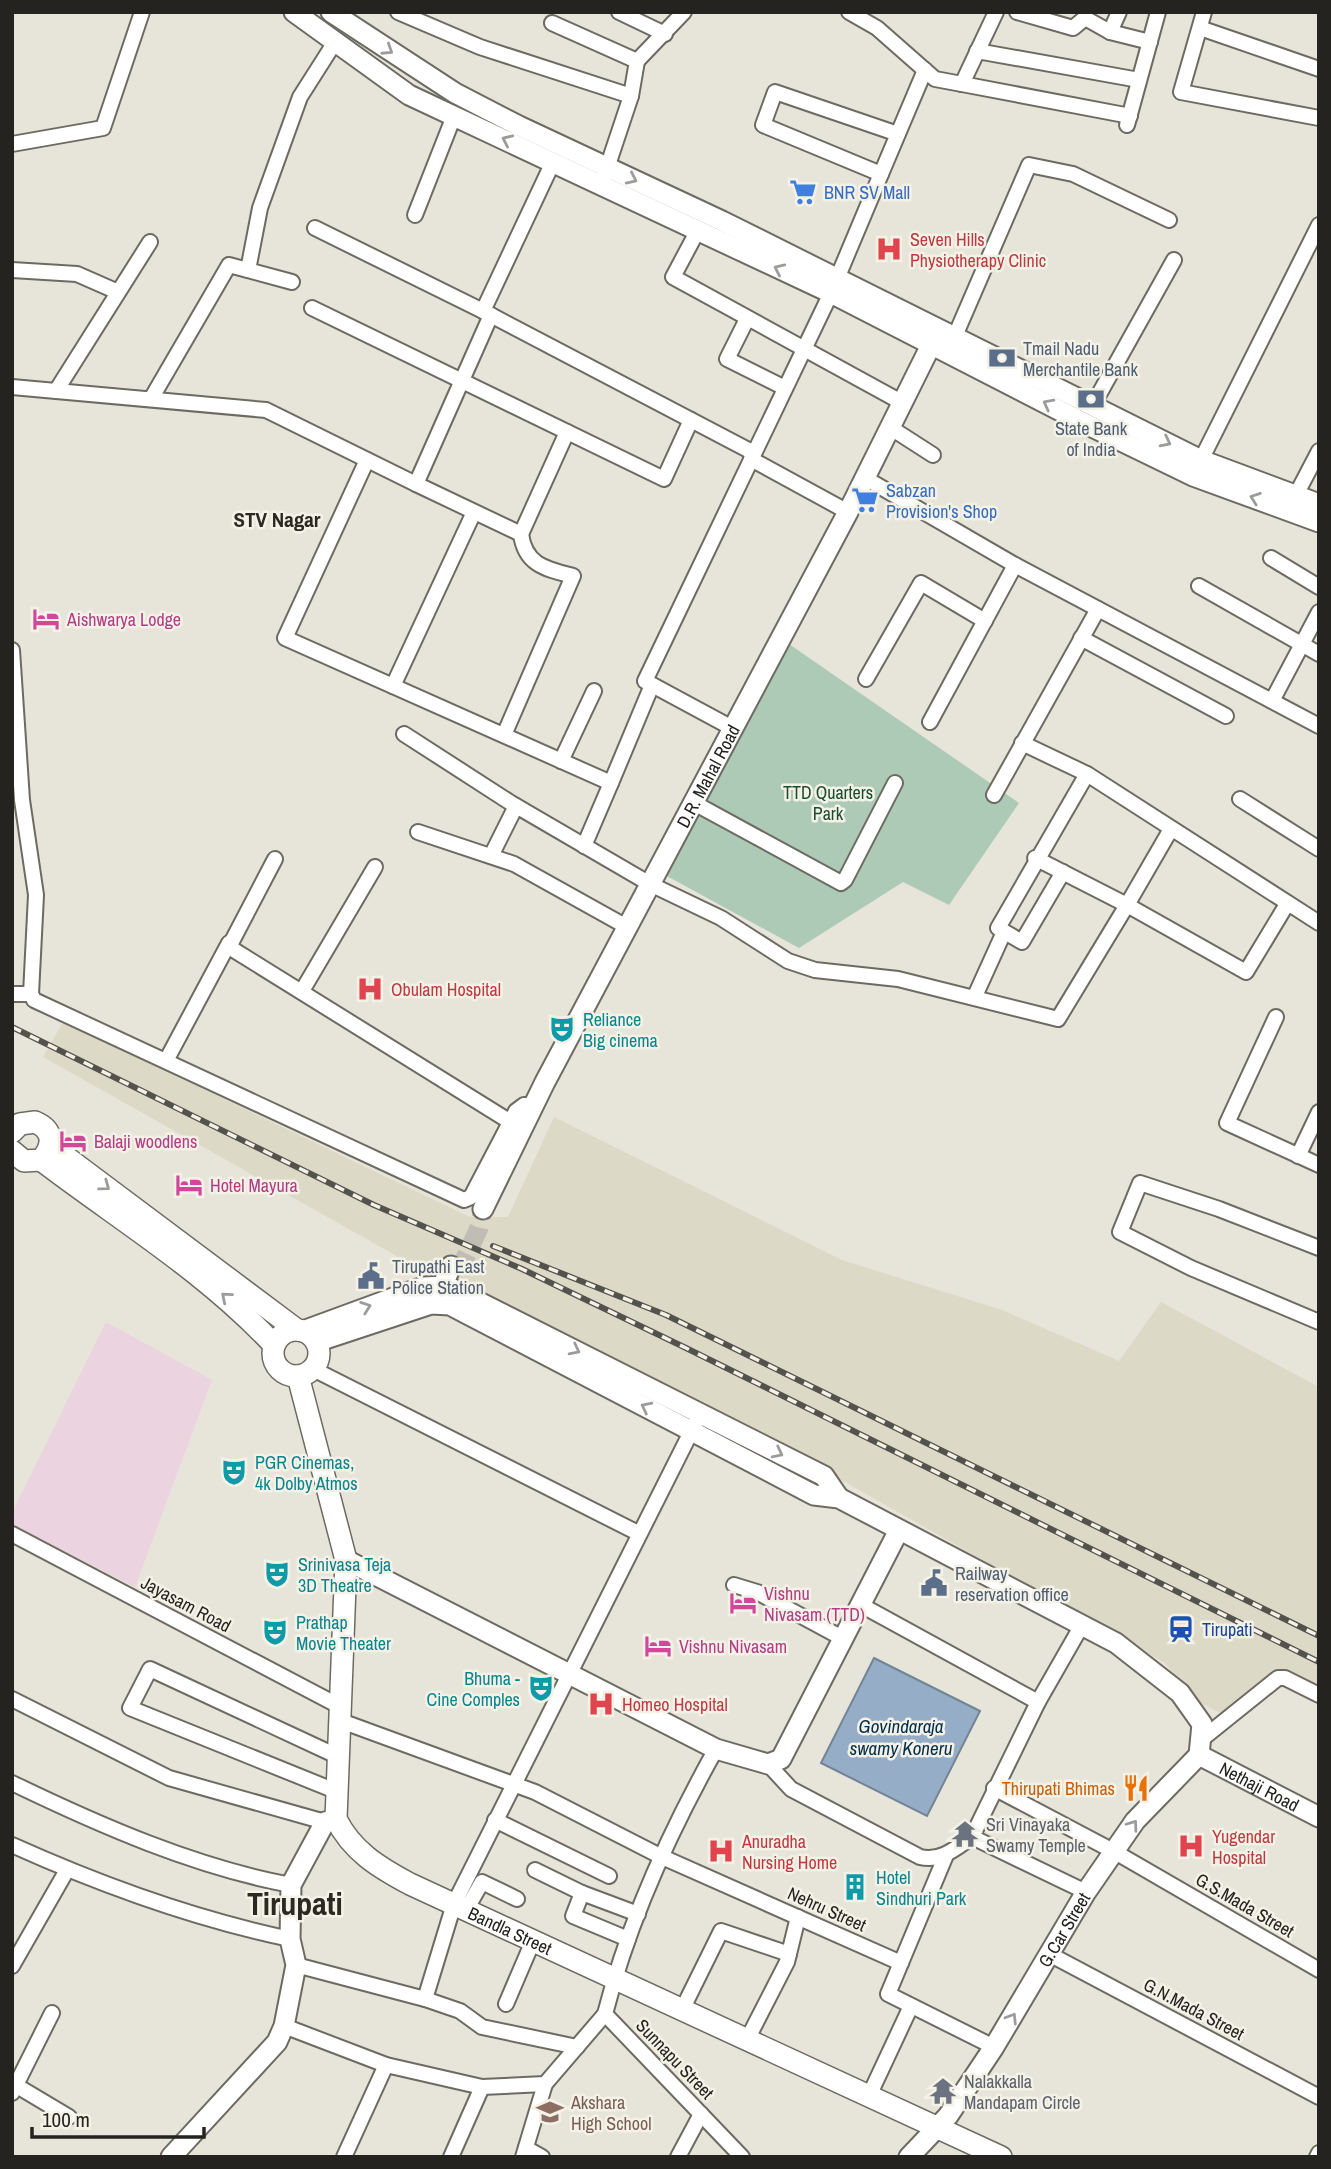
<svg xmlns="http://www.w3.org/2000/svg" width="1331" height="2169" font-family="'Archivo Narrow',sans-serif">
  <style>
    .built { fill: #ddd9c7 }
    .industrial { fill: #ebd3df }
    .green { fill: #accab6 }
    .water { fill: #95adc6; stroke: #738494; stroke-width: 2 }
    .lines { fill: none; stroke-linecap: round; stroke-linejoin: round }
    .secondary-tunnel { stroke: #c0beb4; stroke-width: 19; stroke-dasharray: 19 10; stroke-linecap: butt }
    .street-casing { stroke: #6d6b61; stroke-width: 18 }
    .secondary-casing { stroke: #6d6b61; stroke-width: 23 }
    .primary-casing { stroke: #6d6b61; stroke-width: 24 }
    .street { stroke: #fff; stroke-width: 14 }
    .secondary { stroke: #fff; stroke-width: 19 }
    .primary { stroke: #fff; stroke-width: 21 }
    .rail-casing { stroke: #54524c; stroke-width: 6 }
    .rail { stroke: #f4f2e6; stroke-width: 3.5; stroke-dasharray: 10; stroke-linecap: butt }
    .oneway { stroke: #9c9c9a }
    .labels { text-anchor: middle; dominant-baseline: central; stroke-width: 5; stroke-linejoin: round; paint-order: stroke }
    .shop-label { font-size: 18px; fill: #366cbe; stroke: #f4f2e6; text-anchor: start }
    .health-label { font-size: 18px; fill: #be3a42; stroke: #f4f2e6; text-anchor: start }
    .service-label { font-size: 18px; fill: #4e5e75; stroke: #f4f2e6; text-anchor: start }
    .hotel-label { font-size: 18px; fill: #b23c85; stroke: #f4f2e6; text-anchor: start }
    .street-label { font-size: 18px; fill: #24231f; stroke: #f4f2e6 }
    .park-label { font-size: 18px; fill: #194d30; stroke: #f4f2e6 }
    .culture-label { font-size: 18px; fill: #0d838f; stroke: #f4f2e6; text-anchor: start }
    .transit-label { font-size: 18px; fill: #164399; stroke: #f4f2e6; text-anchor: start }
    .food-label { font-size: 18px; fill: #c56008; stroke: #f4f2e6; text-anchor: end }
    .worship-label { font-size: 18px; fill: #5b616d; stroke: #f4f2e6; text-anchor: start }
    .education-label { font-size: 18px; fill: #785e54; stroke: #f4f2e6; text-anchor: start }
    .water-label { font-size: 19px; font-style: italic; fill: #042d4e; stroke: #f4f2e6 }
    .quarter-label { font-size: 21px; font-weight: bold; fill: #2b2921; stroke: #f4f2e6 }
    .town-label { font-size: 32px; font-weight: bold; fill: #2b2921; stroke: #f4f2e6 }
  </style>
  <rect width="100%" height="100%" fill="#e7e5d9"/>
  <path class="built" d="M 63,1022 L 470,1217 L 508,1217 L 554,1117 L 842,1260 L 1002,1310 L 1119,1361 L 1161,1302 L 1319,1387 L 1319,1704 L 1272,1682 L 1231,1718 L 1192,1699 L 1165,1663 L 836,1477 L 434,1277 L 43,1057 Z"/>
  <path class="industrial" d="M 106,1322 L 212,1380 L 135,1587 L 12,1525 L 12,1513 Z"/>
  <path class="green" d="M 789,644 L 1019,803 L 949,905 L 903,882 L 799,948 L 665,875 Z"/>
  <path class="water" d="M 874,1658 L 980,1711 L 927,1816 L 821,1763 Z"/>
  <g class="lines">
    <path class="secondary-tunnel" d="M 459,1271 L 479,1228 L 483,1209"/>
    <defs>
      <g id="street">
        <path d="M 398,12 L 480,47 L 631,96 L 604,177"/>
        <path d="M 619,12 L 665,34"/>
        <path d="M 849,12 L 877,28 L 935,79 L 962,84"/>
        <path d="M 996,12 L 962,84 L 1130,116"/>
        <path d="M 1017,12 L 1073,28 L 1085,18 L 1110,32 L 1150,42"/>
        <path d="M 1204,12 L 1181,92 L 1319,118"/>
        <path d="M 552,23 L 637,61 L 684,12"/>
        <path d="M 1200,28 L 1319,69"/>
        <path d="M 1110,32 L 1119,12"/>
        <path d="M 977,51 L 1139,80"/>
        <path d="M 631,96 L 637,61"/>
        <path d="M 1127,125 L 1158,12"/>
        <path d="M 898,134 L 775,92 L 763,125 L 881,174 L 925,70"/>
        <path d="M 12,144 L 103,128 L 142,12"/>
        <path d="M 415,215 L 454,116"/>
        <path d="M 315,228 L 483,311 L 754,453"/>
        <path d="M 698,230 L 673,277 L 903,403"/>
        <path d="M 12,270 L 77,274 L 118,292"/>
        <path d="M 248,270 L 260,208 L 300,97 L 335,42"/>
        <path d="M 312,308 L 664,479 L 691,420"/>
        <path d="M 483,311 L 553,162"/>
        <path d="M 491,315 L 416,484 L 521,534 L 567,432"/>
        <path d="M 747,319 L 727,359 L 785,388"/>
        <path d="M 952,343 L 1029,165 L 1073,174 L 1169,220"/>
        <path d="M 12,387 L 266,410 L 416,484"/>
        <path d="M 56,391 L 150,242"/>
        <path d="M 151,399 L 229,265 L 292,282"/>
        <path d="M 1093,405 L 1174,260"/>
        <path d="M 891,428 L 933,455"/>
        <path d="M 751,459 L 848,512"/>
        <path d="M 367,460 L 285,638 L 611,783 L 652,685"/>
        <path d="M 1197,468 L 1319,225"/>
        <path d="M 865,478 L 1015,565 L 1319,726"/>
        <path d="M 1296,495 L 1319,451"/>
        <path d="M 1271,558 L 1319,587"/>
        <path d="M 1199,586 L 1319,654"/>
        <path d="M 1081,638 L 1226,716"/>
        <path d="M 12,650 L 22,800 L 36,895 L 31,994 L 34,1000 L 464,1200 L 471,1197 L 516,1111 L 524,1105 L 533,1106"/>
        <path d="M 866,679 L 921,583 L 985,621"/>
        <path d="M 393,686 L 474,512"/>
        <path d="M 1272,701 L 1319,612"/>
        <path d="M 930,722 L 1015,565"/>
        <path d="M 734,729 L 645,681 L 831,293 L 881,174"/>
        <path d="M 404,734 L 511,803 L 650,884 L 721,918 L 788,961 L 815,970 L 898,979 L 1058,1019 L 1127,905 L 1246,972 L 1287,904"/>
        <path d="M 504,735 L 573,576 C 546,569 525,565 521,534"/>
        <path d="M 1022,743 L 1087,774 L 1319,923"/>
        <path d="M 561,761 L 594,691"/>
        <path d="M 994,795 L 1098,609"/>
        <path d="M 1240,799 L 1319,849"/>
        <path d="M 694,803 L 841,883 L 845,880 L 895,783"/>
        <path d="M 418,832 L 514,864 L 627,927"/>
        <path d="M 584,846 L 611,783"/>
        <path d="M 491,856 L 516,806"/>
        <path d="M 1035,858 L 1127,905 L 1171,829"/>
        <path d="M 275,859 L 229,947 L 509,1121"/>
        <path d="M 1063,872 L 1022,942 L 998,928 L 1087,774"/>
        <path d="M 302,991 L 375,867"/>
        <path d="M 12,994 L 31,994"/>
        <path d="M 975,996 L 1004,932"/>
        <path d="M 1276,1017 L 1227,1123 L 1319,1165"/>
        <path d="M 167,1059 L 229,943"/>
        <path d="M 1298,1156 L 1319,1112"/>
        <path d="M 1319,1248 L 1219,1209 L 1140,1183 L 1120,1232 L 1191,1268 L 1319,1322"/>
        <path d="M 313,1369 L 638,1533"/>
        <path d="M 12,1534 L 341,1707"/>
        <path d="M 734,1585 L 757,1592 L 844,1639"/>
        <path d="M 861,1605 L 1038,1702 L 972,1837"/>
        <path d="M 12,1699 L 169,1778 L 325,1822"/>
        <path d="M 1038,1702 L 1082,1625"/>
        <path d="M 341,1721 L 535,1792 L 660,1856 L 901,1963"/>
        <path d="M 1202,1739 L 1278,1678 L 1285,1678 L 1319,1695"/>
        <path d="M 716,1749 C 669,1833 629,1920 605,2014 L 742,2157"/>
        <path d="M 768,1764 L 791,1789 L 920,1857 C 941,1862 956,1848 972,1837 L 1086,1892"/>
        <path d="M 12,1783 C 101,1826 195,1867 291,1885"/>
        <path d="M 994,1788 L 1115,1852 L 1319,1970"/>
        <path d="M 338,1792 L 130,1708 L 150,1669 L 339,1757"/>
        <path d="M 495,1820 L 609,1876"/>
        <path d="M 12,1845 C 101,1885 195,1919 290,1939"/>
        <path d="M 946,1855 L 888,1994 L 994,2047"/>
        <path d="M 535,1870 L 582,1893 L 573,1916 L 628,1939"/>
        <path d="M 582,1893 L 638,1914"/>
        <path d="M 466,1910 L 482,1882 L 517,1899"/>
        <path d="M 1051,1955 L 1319,2097"/>
        <path d="M 296,1965 L 425,1999"/>
        <path d="M 12,1966 L 67,1870"/>
        <path d="M 506,2004 L 533,1941"/>
        <path d="M 682,2010 L 721,1931 L 789,1954"/>
        <path d="M 284,2026 L 386,2065 L 482,2087 L 545,2084 L 605,2014"/>
        <path d="M 747,2040 L 787,1962 L 798,1917"/>
        <path d="M 577,2047 L 482,2027 L 460,2011 L 425,1999 L 454,1904 L 695,1424"/>
        <path d="M 12,2083 L 69,2117"/>
        <path d="M 12,2093 L 52,2013"/>
        <path d="M 869,2096 L 911,2006"/>
        <path d="M 526,2148 L 542,2157"/>
        <path d="M 344,2157 L 386,2065"/>
        <path d="M 451,2157 L 482,2087"/>
        <path d="M 523,2157 L 545,2084"/>
        <path d="M 678,2157 L 701,2114"/>
        <path d="M 1317,2157 L 1319,2153"/>
      </g>
      <g id="secondary">
        <path d="M 294,12 L 409,95 L 831,293 L 1084,423 L 1193,476 L 1319,522"/>
        <path d="M 331,12 L 455,93 L 519,126 L 722,221 L 1201,460 L 1319,504"/>
        <path id="s1" d="M 483,1209 L 545,1082 L 848,512 L 937,333"/>
        <path d="M 443,1285 L 451,1266"/>
        <path d="M 303,1331 L 423,1287 L 447,1286 L 824,1476 L 839,1498"/>
        <path d="M 316,1342 L 431,1304 L 450,1305 L 814,1495 L 839,1498 L 1116,1643 L 1180,1693 L 1202,1724 L 1199,1755"/>
        <path d="M 346,1560 L 716,1749 L 768,1764 L 781,1759 L 899,1530"/>
        <path id="s2" d="M 1199,1755 L 1319,1817"/>
        <path d="M 171,2157 L 277,2042 L 284,2026 L 296,1965 L 290,1939 L 291,1885 L 325,1822 L 336,1819"/>
        <path id="s3" d="M 909,2157 L 948,2116 L 994,2047 L 1086,1892 L 1135,1821 L 1199,1755"/>
      </g>
      <g id="primary">
        <path d="M 12,1132 L 20,1124 L 35,1122 C 54,1130 54,1146 41,1160 L 24,1161 L 12,1151"/>
        <path d="M 50,1145 L 297,1330"/>
        <path d="M 41,1160 C 121,1221 205,1271 274,1345"/>
        <circle cx="296" cy="1353" r="23"/>
        <path id="s4" d="M 298,1376 L 346,1560 L 336,1819 C 352,1851 378,1867 410,1884 L 1001,2157"/>
      </g>
    </defs>
    <use href="#street" class="street-casing"/>
    <use href="#secondary" class="secondary-casing"/>
    <use href="#primary" class="primary-casing"/>
    <use href="#street" class="street"/>
    <use href="#secondary" class="secondary"/>
    <use href="#primary" class="primary"/>
    <defs>
      <g id="rail">
        <path d="M 12,1027 L 374,1205 L 522,1269 L 686,1348 L 1319,1662"/>
        <path d="M 493,1246 L 666,1315 L 1319,1636"/>
      </g>
    </defs>
    <use href="#rail" class="rail-casing"/>
    <use href="#rail" class="rail"/>
  </g>
  <defs><path id="oneway-chevron" d="M-2-3.5L2.5 0L-2 3.5" fill="none" stroke-width="1.6" stroke-linecap="round" stroke-linejoin="round" transform="scale(1.75)"/></defs>
  <g class="oneway">
    <use href="#oneway-chevron" transform="translate(388 50) rotate(33)"/>
    <use href="#oneway-chevron" transform="translate(507 140) rotate(-155)"/>
    <use href="#oneway-chevron" transform="translate(632 179) rotate(25)"/>
    <use href="#oneway-chevron" transform="translate(779 269) rotate(-155)"/>
    <use href="#oneway-chevron" transform="translate(1048 404) rotate(-152)"/>
    <use href="#oneway-chevron" transform="translate(1166 442) rotate(27)"/>
    <use href="#oneway-chevron" transform="translate(1255 498) rotate(-160)"/>
    <use href="#oneway-chevron" transform="translate(105 1186) rotate(36)"/>
    <use href="#oneway-chevron" transform="translate(226 1297) rotate(-140)"/>
    <use href="#oneway-chevron" transform="translate(366 1307) rotate(-20)"/>
    <use href="#oneway-chevron" transform="translate(575 1350) rotate(27)"/>
    <use href="#oneway-chevron" transform="translate(646 1407) rotate(-153)"/>
    <use href="#oneway-chevron" transform="translate(778 1453) rotate(27)"/>
    <use href="#oneway-chevron" transform="translate(1133 1825) rotate(-54)"/>
    <use href="#oneway-chevron" transform="translate(1012 2018) rotate(-58)"/>
  </g>
  <defs>
    <symbol id="supermarket-bare" viewBox="-9 -9 18 18"><path d="M-6-5.5h2.5l.6 2H6L4.5 2H-2.5L-4.4-4H-6ZM-1.5 3.2a1.3 1.3 0 1 0 .1 0ZM3 3.2a1.3 1.3 0 1 0 .1 0Z" fill="#3f7fe0" stroke="#f4f2e6" stroke-width="2.5" paint-order="stroke"/></symbol>
    <symbol id="hospital-bare" viewBox="-9 -9 18 18"><path d="M-5-5h3v3.5h4V-5h3V5h-3V1.5h-4V5h-3Z" fill="#e0444e" stroke="#f4f2e6" stroke-width="2.5" paint-order="stroke"/></symbol>
    <symbol id="bank-bare" viewBox="-9 -9 18 18"><path d="M-6-4H6V4H-6ZM0-2.3a2.3 2.3 0 1 0 0 4.6a2.3 2.3 0 1 0 0-4.6Z" fill="#5c6f8a" stroke="#f4f2e6" stroke-width="2.5" paint-order="stroke"/></symbol>
    <symbol id="hotel-bare" viewBox="-9 -9 18 18"><path d="M-6-4.5h1.5V1H6V5H4.5V3h-9V5H-6ZM-4 0a1.8 1.8 0 1 1 3.6 0ZM.5 0V-2.5h3Q6-2.5 6 0Z" fill="#d1479c" stroke="#f4f2e6" stroke-width="2.5" paint-order="stroke"/></symbol>
    <symbol id="theatre-bare" viewBox="-9 -9 18 18"><path d="M-5-5.5Q0-4 5-5.5V0Q5 5 0 6Q-5 5-5 0ZM-3.3-2.5H-1v1.5H-3.3ZM1-2.5H3.3v1.5H1ZM-2.8 1Q0 5.5 2.8 1Z" fill="#0f9aa8" stroke="#f4f2e6" stroke-width="2.5" paint-order="stroke"/></symbol>
    <symbol id="civic-bare" viewBox="-9 -9 18 18"><path d="M-.6-6.5H3V-4.5H.6V-3L4-1V1h2V6H-6V1h2V-1L-.6-3ZM-1.2 2.5V6h2.4V2.5Z" fill="#5c6f8a" stroke="#f4f2e6" stroke-width="2.5" paint-order="stroke"/></symbol>
    <symbol id="station-bare" viewBox="-9 -9 18 18"><path d="M-3-6H3Q5-6 5-4V2Q5 4 3 4L4.5 6H3L1.5 4h-3L-3 6H-4.5L-3 4Q-5 4-5 2V-4Q-5-6-3-6ZM-3.5-4v3h7v-3ZM-3.5 1v1.5H-2V1ZM2 1v1.5H3.5V1Z" fill="#1a4fb4" stroke="#f4f2e6" stroke-width="2.5" paint-order="stroke"/></symbol>
    <symbol id="restaurant-bare" viewBox="-9 -9 18 18"><path d="M-5-6h1v4h1v-4h1v4h1v-4h1v5L-1.5 .5V6h-2V.5L-5-1ZM5-6V6H3V1.5H1.5Q1.5-4 5-6Z" fill="#e8710a" stroke="#f4f2e6" stroke-width="2.5" paint-order="stroke"/></symbol>
    <symbol id="temple-bare" viewBox="-9 -9 18 18"><path d="M0-6L5-2H3V0L6.5 2.5H4V6H1.5V3h-3V6H-4V2.5H-6.5L-3 0V-2H-5Z" fill="#6b7280" stroke="#f4f2e6" stroke-width="2.5" paint-order="stroke"/></symbol>
    <symbol id="building-bare" viewBox="-9 -9 18 18"><path d="M-4-6H4V6H1V3H-1V6H-4ZM-2.5-4.3h1.7v1.8h-1.7ZM.8-4.3h1.7v1.8H.8ZM-2.5-1h1.7V.8h-1.7ZM.8-1h1.7V.8H.8Z" fill="#0f9aa8" stroke="#f4f2e6" stroke-width="2.5" paint-order="stroke"/></symbol>
    <symbol id="school-bare" viewBox="-9 -9 18 18"><path d="M0-5L7-2L0 1L-7-2ZM-4 1L0 2.5L4 1V4Q0 6-4 4Z" fill="#8d6e63" stroke="#f4f2e6" stroke-width="2.5" paint-order="stroke"/></symbol>
  </defs>
  <g fill-rule="evenodd">
    <use href="#supermarket-bare" x="784" y="173" width="38" height="38"/>
    <use href="#hospital-bare" x="870" y="230" width="38" height="38"/>
    <use href="#bank-bare" x="983" y="339" width="38" height="38"/>
    <use href="#bank-bare" x="1072" y="380" width="38" height="38"/>
    <use href="#supermarket-bare" x="846" y="481" width="38" height="38"/>
    <use href="#hotel-bare" x="27" y="600" width="38" height="38"/>
    <use href="#hospital-bare" x="351" y="970" width="38" height="38"/>
    <use href="#theatre-bare" x="543" y="1010" width="38" height="38"/>
    <use href="#hotel-bare" x="54" y="1122" width="38" height="38"/>
    <use href="#hotel-bare" x="170" y="1166" width="38" height="38"/>
    <use href="#civic-bare" x="352" y="1257" width="38" height="38"/>
    <use href="#theatre-bare" x="215" y="1453" width="38" height="38"/>
    <use href="#theatre-bare" x="258" y="1555" width="38" height="38"/>
    <use href="#civic-bare" x="915" y="1564" width="38" height="38"/>
    <use href="#hotel-bare" x="724" y="1584" width="38" height="38"/>
    <use href="#station-bare" x="1162" y="1610" width="38" height="38"/>
    <use href="#theatre-bare" x="256" y="1613" width="38" height="38"/>
    <use href="#hotel-bare" x="639" y="1627" width="38" height="38"/>
    <use href="#theatre-bare" x="522" y="1669" width="38" height="38"/>
    <use href="#hospital-bare" x="582" y="1685" width="38" height="38"/>
    <use href="#restaurant-bare" x="1117" y="1769" width="38" height="38"/>
    <use href="#temple-bare" x="946" y="1815" width="38" height="38"/>
    <use href="#hospital-bare" x="1172" y="1827" width="38" height="38"/>
    <use href="#hospital-bare" x="702" y="1832" width="38" height="38"/>
    <use href="#building-bare" x="836" y="1868" width="38" height="38"/>
    <use href="#temple-bare" x="924" y="2072" width="38" height="38"/>
    <use href="#school-bare" x="531" y="2093" width="38" height="38"/>
  </g>
  <g class="labels">
    <g class="shop-label">
      <text x="824" y="192">BNR SV Mall</text>
      <text x="886" y="490">Sabzan<tspan x="886" dy="21">Provision's Shop</tspan></text>
    </g>
    <g class="health-label">
      <text x="910" y="239">Seven Hills<tspan x="910" dy="21">Physiotherapy Clinic</tspan></text>
      <text x="391" y="989">Obulam Hospital</text>
      <text x="622" y="1704">Homeo Hospital</text>
      <text x="1212" y="1836">Yugendar<tspan x="1212" dy="21">Hospital</tspan></text>
      <text x="742" y="1841">Anuradha<tspan x="742" dy="21">Nursing Home</tspan></text>
    </g>
    <g class="service-label">
      <text x="1023" y="348">Tmail Nadu<tspan x="1023" dy="21">Merchantile Bank</tspan></text>
      <text x="1091" y="428" text-anchor="middle">State Bank<tspan x="1091" dy="21">of India</tspan></text>
      <text x="392" y="1266">Tirupathi East<tspan x="392" dy="21">Police Station</tspan></text>
      <text x="955" y="1573">Railway<tspan x="955" dy="21">reservation office</tspan></text>
    </g>
    <g class="hotel-label">
      <text x="67" y="619">Aishwarya Lodge</text>
      <text x="94" y="1141">Balaji woodlens</text>
      <text x="210" y="1185">Hotel Mayura</text>
      <text x="764" y="1593">Vishnu<tspan x="764" dy="21">Nivasam (TTD)</tspan></text>
      <text x="679" y="1646">Vishnu Nivasam</text>
    </g>
    <g class="street-label">
      <text stroke="none"><textPath href="#s1" startOffset="488">D.R. Mahal Road</textPath></text>
      <text transform="translate(186 1604) rotate(28)">Jayasam Road</text>
      <text stroke="none"><textPath href="#s2" startOffset="68">Nethaji Road</textPath></text>
      <text transform="translate(1245 1905) rotate(30)">G.S.Mada Street</text>
      <text transform="translate(827 1909) rotate(24)">Nehru Street</text>
      <text stroke="none"><textPath href="#s3" startOffset="276">G.Car Street</textPath></text>
      <text stroke="none"><textPath href="#s4" startOffset="660">Bandla Street</textPath></text>
      <text transform="translate(1194 2009) rotate(28)">G.N.Mada Street</text>
      <text transform="translate(675 2059) rotate(46)">Sunnapu Street</text>
    </g>
    <g class="park-label">
      <text x="828" y="792">TTD Quarters<tspan x="828" dy="21">Park</tspan></text>
    </g>
    <g class="culture-label">
      <text x="583" y="1019">Reliance<tspan x="583" dy="21">Big cinema</tspan></text>
      <text x="255" y="1462">PGR Cinemas,<tspan x="255" dy="21">4k Dolby Atmos</tspan></text>
      <text x="298" y="1564">Srinivasa Teja<tspan x="298" dy="21">3D Theatre</tspan></text>
      <text x="296" y="1622">Prathap<tspan x="296" dy="21">Movie Theater</tspan></text>
      <text x="520" y="1678" text-anchor="end">Bhuma -<tspan x="520" dy="21">Cine Comples</tspan></text>
      <text x="876" y="1877">Hotel<tspan x="876" dy="21">Sindhuri Park</tspan></text>
    </g>
    <g class="transit-label">
      <text x="1202" y="1629">Tirupati</text>
    </g>
    <g class="food-label">
      <text x="1115" y="1788">Thirupati Bhimas</text>
    </g>
    <g class="worship-label">
      <text x="986" y="1824">Sri Vinayaka<tspan x="986" dy="21">Swamy Temple</tspan></text>
      <text x="964" y="2081">Nalakkalla<tspan x="964" dy="21">Mandapam Circle</tspan></text>
    </g>
    <g class="education-label">
      <text x="571" y="2102">Akshara<tspan x="571" dy="21">High School</tspan></text>
    </g>
    <g class="water-label">
      <text x="901" y="1726">Govindaraja<tspan x="901" dy="22">swamy Koneru</tspan></text>
    </g>
    <g class="quarter-label">
      <text x="277" y="519">STV Nagar</text>
    </g>
    <g class="town-label">
      <text x="295" y="1903">Tirupati</text>
    </g>
  </g>
  <rect width="1331" height="2169" fill="none" stroke="#24231f" stroke-width="28"/>
  <path d="M32 2127v10h172v-10" fill="none" stroke="#24231f" stroke-width="3.5"/>
  <text x="42" y="2127" font-size="21" fill="#24231f" stroke="#f4f2e6" stroke-width="5" paint-order="stroke">100 m</text>
</svg>
